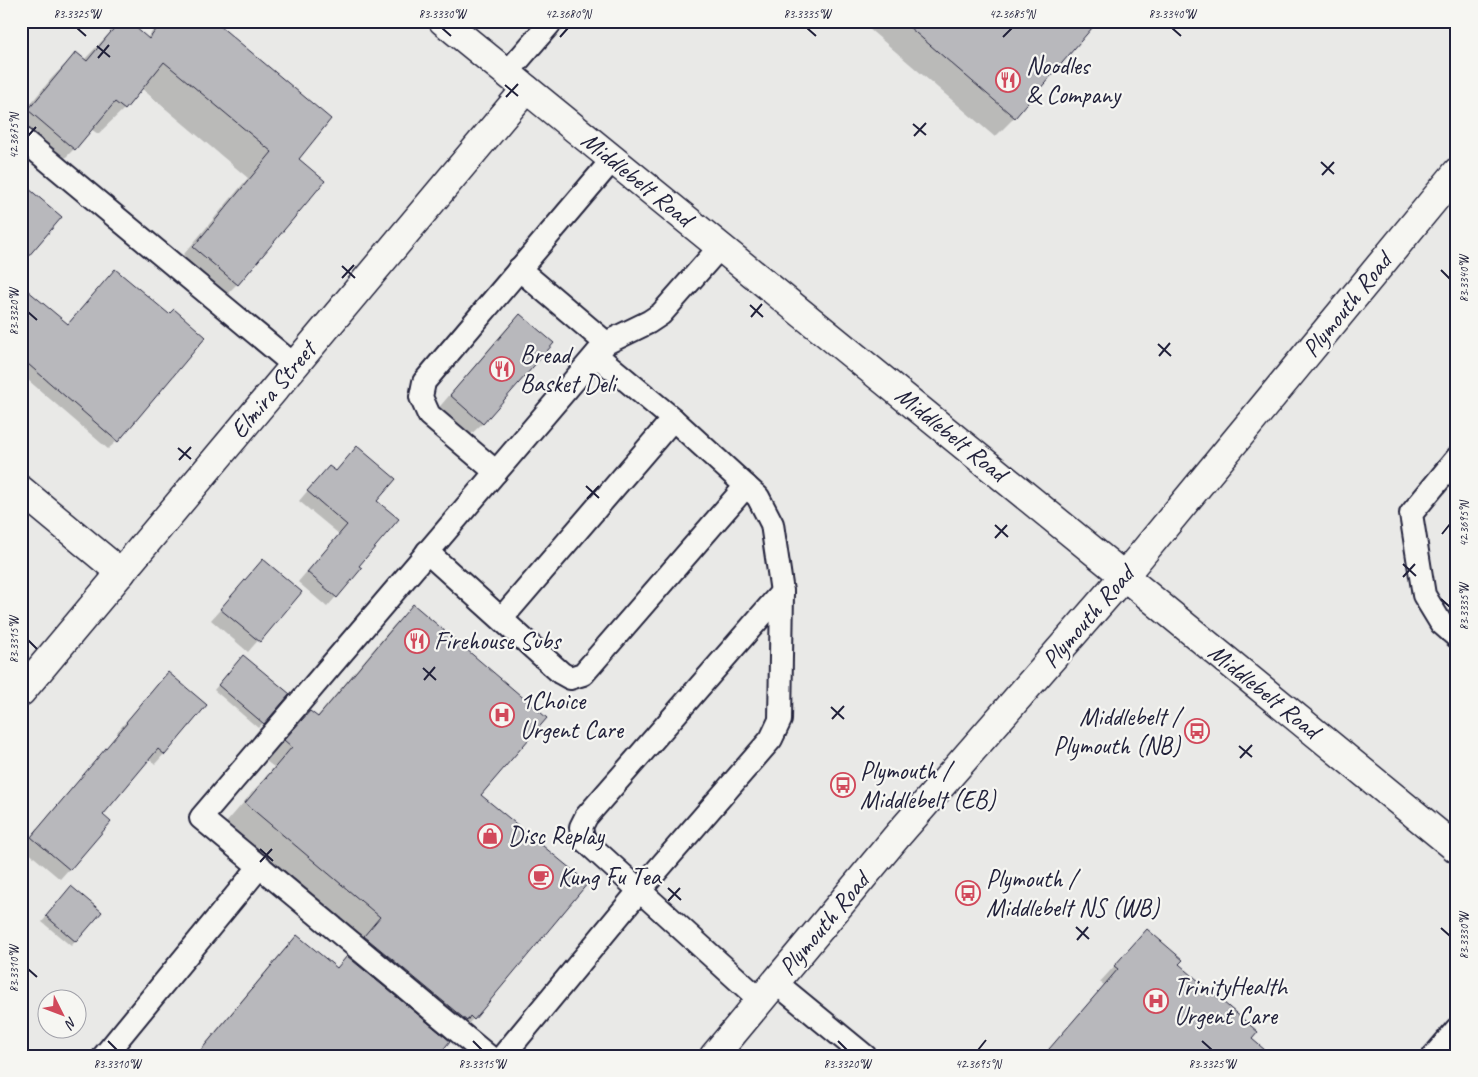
<svg xmlns="http://www.w3.org/2000/svg" width="1478" height="1077" font-family="Caveat,sans-serif">
  <style>
    .shadow { fill: #0003 }
    .building { fill: #b8b8bc; stroke: #22223b }
    .lines { fill: none; stroke-linecap: round; stroke-linejoin: round }
    .service-casing { stroke: #22223b; stroke-width: 26 }
    .minor-casing { stroke: #22223b; stroke-width: 31 }
    .secondary-casing { stroke: #22223b; stroke-width: 31 }
    .service { stroke: #f6f6f2; stroke-width: 22 }
    .minor { stroke: #f6f6f2; stroke-width: 28 }
    .secondary { stroke: #f6f6f2; stroke-width: 28 }
    .ticks { fill: none; stroke: #22223b; stroke-width: 2 }
    .labels { text-anchor: middle; dominant-baseline: central; stroke-width: 4.5; stroke-linejoin: round; paint-order: stroke }
    .poi-label { font-size: 25px; fill: #22223b; stroke: #f6f6f2; text-anchor: start }
    .street-label { font-size: 25px; fill: #22223b; stroke: #f6f6f2 }
    .neatline { fill: none; stroke: #22223b; stroke-width: 2 }
    .ticks-label { font-size: 12px; text-anchor: middle; fill: #22223b }
  </style>
  <rect width="100%" height="100%" fill="#e9e9e7"/>
  <filter id="ink" filterUnits="userSpaceOnUse"><feTurbulence type="fractalNoise" baseFrequency=".02" numOctaves="2"/><feDisplacementMap in="SourceGraphic" scale="10" xChannelSelector="R" yChannelSelector="G"/><feConvolveMatrix kernelMatrix="1 2 1 2 8 2 1 2 1" color-interpolation-filters="sRGB"/></filter>
  <g filter="url(#ink)">
    <g class="shadow">
      <path d="M 121,21 L 147,38 L 161,21 L 212,21 L 297,159 L 237,284 L 212,309 L 169,272 L 248,178 L 141,88 L 124,109 L 98,134 L 91,129 L 74,149 L 49,174 L 21,151 L 21,115 L 51,79 L 76,53 L 84,60 Z"/>
      <path d="M 860,21 L 1096,21 L 1014,118 L 995,137 Z"/>
      <path d="M 115,270 L 117,441 L 108,449 L 21,374 L 21,287 L 67,325 Z"/>
      <path d="M 520,315 L 483,423 L 467,438 L 436,411 L 505,330 Z"/>
      <path d="M 320,476 L 375,501 L 357,566 L 360,569 L 327,607 L 298,582 L 339,534 L 299,501 Z"/>
      <path d="M 263,561 L 300,592 L 248,652 L 211,620 Z"/>
      <path d="M 414,606 L 479,795 L 473,1019 L 454,1038 L 451,1035 L 436,1056 L 195,1056 L 282,952 L 298,936 L 336,969 L 347,958 L 346,956 L 361,937 L 226,823 L 274,767 L 266,761 L 290,732 L 310,712 L 316,718 L 394,625 Z"/>
      <path d="M 238,661 L 263,723 L 258,728 L 214,690 Z"/>
      <path d="M 159,683 L 164,754 L 155,764 L 149,758 L 101,815 L 69,869 L 60,879 L 22,847 L 119,733 L 117,732 Z"/>
      <path d="M 66,893 L 76,941 L 71,946 L 42,922 Z"/>
      <path d="M 21,915 L 29,922 L 21,931 Z"/>
      <path d="M 1147,930 L 1177,964 L 1250,1039 L 1270,1056 L 1043,1056 L 1104,985 L 1100,982 Z"/>
    </g>
    <g class="building">
      <path d="M 120,21 L 128,21 L 149,39 L 163,21 L 214,21 L 331,119 L 299,159 L 325,181 L 238,285 L 193,247 L 272,152 L 164,62 L 125,110 L 115,102 L 75,150 L 28,110 L 76,52 L 87,61 Z"/>
      <path d="M 902,21 L 1098,21 L 1015,118 Z"/>
      <path d="M 21,182 L 62,217 L 21,265 Z"/>
      <path d="M 115,269 L 169,314 L 174,309 L 206,337 L 118,442 L 21,358 L 21,285 L 68,324 Z"/>
      <path d="M 520,314 L 554,343 L 483,424 L 450,395 Z"/>
      <path d="M 357,446 L 396,479 L 377,501 L 399,519 L 359,566 L 362,568 L 337,598 L 307,572 L 347,525 L 307,491 L 329,466 L 336,471 Z"/>
      <path d="M 263,559 L 302,592 L 260,642 L 220,609 Z"/>
      <path d="M 413,604 L 547,718 L 481,795 L 588,883 L 474,1020 L 470,1016 L 467,1021 L 364,936 L 380,917 L 245,803 L 292,747 L 284,740 L 310,711 L 318,717 Z"/>
      <path d="M 243,655 L 290,694 L 264,724 L 218,685 Z"/>
      <path d="M 168,672 L 207,705 L 165,755 L 158,749 L 103,815 L 111,822 L 70,870 L 31,837 L 127,723 L 126,722 Z"/>
      <path d="M 71,886 L 102,912 L 76,942 L 46,916 Z"/>
      <path d="M 1147,929 L 1183,960 L 1179,964 L 1258,1032 L 1252,1039 L 1272,1056 L 1043,1056 L 1118,969 L 1114,966 Z"/>
      <path d="M 297,935 L 337,968 L 347,956 L 450,1041 L 438,1056 L 196,1056 Z"/>
    </g>
    <g class="lines">
      <defs>
        <g id="service">
          <path d="M 507,73 L 552,21"/>
          <path d="M 21,138 L 294,365"/>
          <path d="M 519,269 L 606,343"/>
          <path d="M 1457,458 L 1411,514 L 1424,595 L 1441,623 L 1457,637"/>
          <path d="M 496,472 L 429,415 L 421,397 L 424,382 L 613,159"/>
          <path d="M 427,552 L 561,673 L 570,678 L 583,674 L 746,486"/>
          <path d="M 502,618 L 673,419"/>
          <path d="M 775,982 L 865,1056"/>
          <path d="M 760,1000 L 583,839 L 581,827 L 586,817 L 782,592"/>
          <path d="M 104,1056 L 260,866"/>
          <path d="M 488,1056 L 201,818 L 606,343 L 649,322 L 661,314 L 720,247"/>
          <path d="M 503,1056 L 640,890 L 771,739 L 780,720 L 782,592 L 772,524 L 758,497 L 673,419 L 596,355"/>
          <path d="M 1434,1056 L 1457,1029"/>
        </g>
        <g id="minor">
          <path d="M 21,490 L 121,573"/>
          <path d="M 21,692 L 526,89"/>
        </g>
        <g id="secondary">
          <path d="M 443,21 L 1124,576 L 1457,849"/>
          <path d="M 714,1056 L 898,835 L 1124,576 L 1457,172"/>
        </g>
      </defs>
      <use href="#service" class="service-casing"/>
      <use href="#minor" class="minor-casing"/>
      <use href="#secondary" class="secondary-casing"/>
      <use href="#service" class="service"/>
      <use href="#minor" class="minor"/>
      <use href="#secondary" class="secondary"/>
    </g>
  </g>
  <path class="ticks" d="M 77,28 L 86,36M 442,28 L 451,36M 807,28 L 816,36M 1172,28 L 1181,36M 560,37 L 568,28M 1003,37 L 1012,28M 97,46 L 110,57M 98,58 L 109,45M 505,85 L 518,96M 506,97 L 518,84M 913,124 L 926,135M 28,136 L 36,127M 914,136 L 926,123M 1321,162 L 1334,174M 1322,175 L 1334,162M 342,266 L 355,278M 1441,270 L 1450,279M 342,278 L 354,265M 750,305 L 763,317M 28,312 L 37,320M 751,317 L 762,304M 1158,344 L 1171,356M 1159,356 L 1170,343M 178,448 L 191,459M 179,460 L 191,447M 586,486 L 599,498M 587,499 L 599,486M 995,525 L 1008,537M 1442,534 L 1450,524M 995,538 L 1007,525M 1403,564 L 1416,576M 1403,577 L 1415,564M 1441,599 L 1450,607M 28,640 L 37,649M 423,668 L 436,680M 424,680 L 435,667M 831,707 L 844,719M 832,719 L 844,706M 1239,746 L 1252,757M 1240,758 L 1252,745M 260,849 L 273,861M 260,862 L 272,849M 668,888 L 681,900M 668,901 L 680,888M 1076,927 L 1089,939M 1441,928 L 1450,936M 1077,940 L 1088,927M 28,969 L 37,977M 108,1041 L 117,1050M 473,1041 L 482,1050M 838,1041 L 847,1050M 1202,1041 L 1212,1050M 978,1050 L 986,1040"/>
  <defs>
    <symbol id="restaurant-ring" viewBox="-11 -11 22 22"><circle r="9.5" fill="#f6f6f2" stroke="#d1495b" stroke-width="1.5"/><path d="M-5-6h1v4h1v-4h1v4h1v-4h1v5L-1.5 .5V6h-2V.5L-5-1ZM5-6V6H3V1.5H1.5Q1.5-4 5-6Z" fill="#d1495b"/></symbol>
    <symbol id="hospital-ring" viewBox="-11 -11 22 22"><circle r="9.5" fill="#f6f6f2" stroke="#d1495b" stroke-width="1.5"/><path d="M-5-5h3v3.5h4V-5h3V5h-3V1.5h-4V5h-3Z" fill="#d1495b"/></symbol>
    <symbol id="bus-ring" viewBox="-11 -11 22 22"><circle r="9.5" fill="#f6f6f2" stroke="#d1495b" stroke-width="1.5"/><path d="M-5-6H5V4H4V6H2V4H-2V6H-4V4H-5ZM-3.5-4V0h7V-4ZM-3.5 1.2v1.5H-2V1.2ZM2 1.2v1.5H3.5V1.2Z" fill="#d1495b"/></symbol>
    <symbol id="shop-ring" viewBox="-11 -11 22 22"><circle r="9.5" fill="#f6f6f2" stroke="#d1495b" stroke-width="1.5"/><path d="M-5-2.5h2.3a2.7 3.5 0 0 1 5.4 0H5L5.5 6h-11ZM-1.5-2.5h3a1.5 2.3 0 0 0-3 0Z" fill="#d1495b"/></symbol>
    <symbol id="cafe-ring" viewBox="-11 -11 22 22"><circle r="9.5" fill="#f6f6f2" stroke="#d1495b" stroke-width="1.5"/><path d="M-5.5-4.5H6V0H3Q3 3.5 0 3.5H-2.5Q-5.5 3.5-5.5 0ZM3-3.2v2h1.7v-2ZM-6 4.5H4V6H-6Z" fill="#d1495b"/></symbol>
  </defs>
  <g fill-rule="evenodd">
    <use href="#restaurant-ring" x="994" y="66" width="28" height="28"/>
    <use href="#restaurant-ring" x="488" y="355" width="28" height="28"/>
    <use href="#restaurant-ring" x="403" y="627" width="28" height="28"/>
    <use href="#hospital-ring" x="488" y="701" width="28" height="28"/>
    <use href="#bus-ring" x="1183" y="717" width="28" height="28"/>
    <use href="#bus-ring" x="829" y="771" width="28" height="28"/>
    <use href="#shop-ring" x="476" y="822" width="28" height="28"/>
    <use href="#cafe-ring" x="527" y="863" width="28" height="28"/>
    <use href="#bus-ring" x="954" y="879" width="28" height="28"/>
    <use href="#hospital-ring" x="1142" y="987" width="28" height="28"/>
  </g>
  <g class="labels">
    <g class="poi-label">
      <text x="1026" y="66">Noodles<tspan x="1026" dy="29">&amp; Company</tspan></text>
      <text x="520" y="355">Bread<tspan x="520" dy="29">Basket Deli</tspan></text>
      <text x="434" y="641">Firehouse Subs</text>
      <text x="520" y="701">1Choice<tspan x="520" dy="29">Urgent Care</tspan></text>
      <text x="1180" y="717" text-anchor="end">Middlebelt /<tspan x="1180" dy="29">Plymouth (NB)</tspan></text>
      <text x="860" y="771">Plymouth /<tspan x="860" dy="29">Middlebelt (EB)</tspan></text>
      <text x="508" y="836">Disc Replay</text>
      <text x="558" y="877">Kung Fu Tea</text>
      <text x="986" y="879">Plymouth /<tspan x="986" dy="29">Middlebelt NS (WB)</tspan></text>
      <text x="1174" y="987">TrinityHealth<tspan x="1174" dy="29">Urgent Care</tspan></text>
    </g>
    <g class="street-label">
      <text transform="translate(637 179) rotate(39)">Middlebelt Road</text>
      <text transform="translate(1347 305) rotate(-51)">Plymouth Road</text>
      <text transform="translate(273 390) rotate(-50)">Elmira Street</text>
      <text transform="translate(951 434) rotate(39)">Middlebelt Road</text>
      <text transform="translate(1088 617) rotate(-49)">Plymouth Road</text>
      <text transform="translate(1264 691) rotate(39)">Middlebelt Road</text>
      <text transform="translate(824 924) rotate(-50)">Plymouth Road</text>
    </g>
  </g>
  <rect width="1478" height="1077" fill="none" stroke="#f6f6f2" stroke-width="55"/>
  <g transform="translate(62 1014) rotate(132)"><circle r="24" fill="#f6f6f2" stroke="#a1a1a9"/>
  <path d="M0-4L9 19L0 12L-9 19Z" fill="#d1495b"/>
  <text y="-8" font-size="14" font-weight="bold" text-anchor="middle" fill="#22223b">N</text>
  </g>
  <rect x="28" y="28" width="1422" height="1022" class="neatline"/>
  <g class="ticks-label">
    <text x="77" y="18">83.3325°W</text>
    <text x="442" y="18">83.3330°W</text>
    <text x="568" y="18">42.3680°N</text>
    <text x="807" y="18">83.3335°W</text>
    <text x="1012" y="18">42.3685°N</text>
    <text x="1172" y="18">83.3340°W</text>
    <text transform="translate(14 136) rotate(-90)" y="4">42.3675°N</text>
    <text transform="translate(1464 279) rotate(-90)" y="4">83.3340°W</text>
    <text transform="translate(14 312) rotate(-90)" y="4">83.3320°W</text>
    <text transform="translate(1464 524) rotate(-90)" y="4">42.3695°N</text>
    <text transform="translate(1464 607) rotate(-90)" y="4">83.3335°W</text>
    <text transform="translate(14 640) rotate(-90)" y="4">83.3315°W</text>
    <text transform="translate(1464 936) rotate(-90)" y="4">83.3330°W</text>
    <text transform="translate(14 969) rotate(-90)" y="4">83.3310°W</text>
    <text x="117" y="1068">83.3310°W</text>
    <text x="482" y="1068">83.3315°W</text>
    <text x="847" y="1068">83.3320°W</text>
    <text x="978" y="1068">42.3695°N</text>
    <text x="1212" y="1068">83.3325°W</text>
  </g>
</svg>
